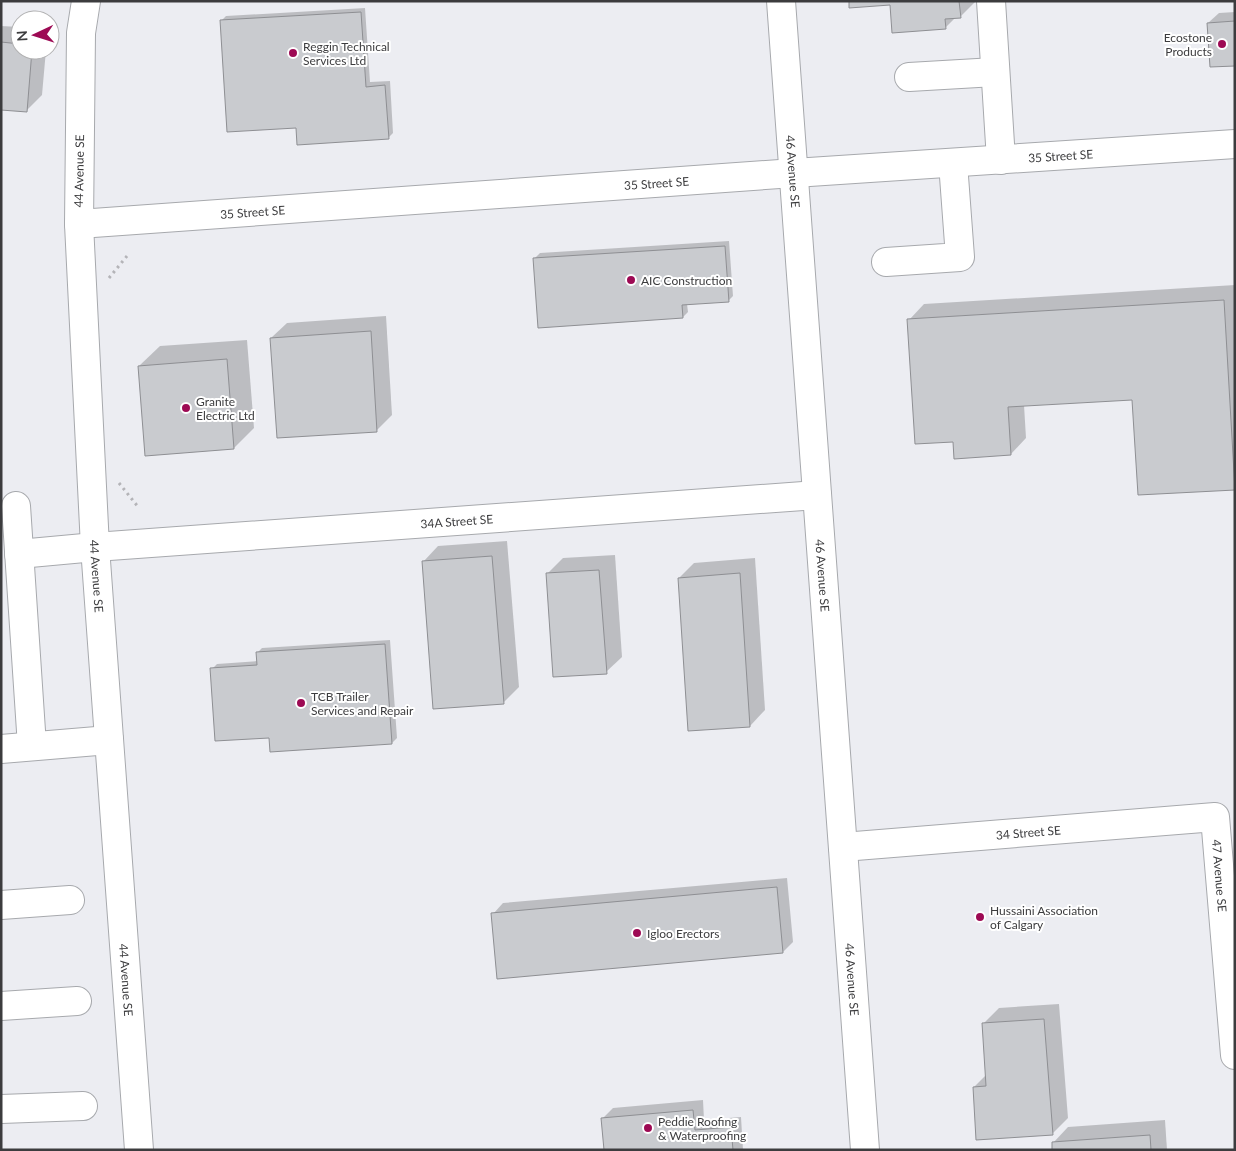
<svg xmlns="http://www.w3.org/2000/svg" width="1236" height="1151" font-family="Lato,sans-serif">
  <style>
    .shadow { fill: #0003 }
    .building { fill: #c9cbcf; stroke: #8e8f93 }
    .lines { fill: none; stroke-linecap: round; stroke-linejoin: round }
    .minor-casing { stroke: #a7a9ad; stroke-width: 30 }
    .path { stroke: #b4b4b8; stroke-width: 3; stroke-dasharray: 2.5 4; stroke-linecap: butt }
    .minor { stroke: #fff; stroke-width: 28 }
    .poi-dot { fill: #9d0a54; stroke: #fff; stroke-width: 2 }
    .labels { text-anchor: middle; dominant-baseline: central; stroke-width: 4; stroke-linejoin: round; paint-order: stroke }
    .poi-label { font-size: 12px; fill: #3c3c3e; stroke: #fff; text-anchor: start }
    .street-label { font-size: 12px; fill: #3c3c3e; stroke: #fff }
  </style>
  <rect width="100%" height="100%" fill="#ecedf2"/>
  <g class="shadow">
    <path d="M 850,1 L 976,1 L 960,17 L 956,17 L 945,28 L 891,3 Z"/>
    <path d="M 365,8 L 370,82 L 390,81 L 393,133 L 388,138 L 298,126 L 221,21 L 226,16 Z"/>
    <path d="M 1235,12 L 1235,65 L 1208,23 L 1219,13 Z"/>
    <path d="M 1,26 L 20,27 L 20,50 L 46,50 L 42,95 L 26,111 L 1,108 Z"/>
    <path d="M 729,241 L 733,296 L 728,301 L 687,304 L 688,312 L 683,317 L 535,258 L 540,253 Z"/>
    <path d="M 1235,285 L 1235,488 L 1133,398 L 1024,405 L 1026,438 L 1011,454 L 954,440 L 909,320 L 924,304 Z"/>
    <path d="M 386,316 L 392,415 L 376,431 L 271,338 L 287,323 Z"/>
    <path d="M 247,340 L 254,428 L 234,448 L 139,366 L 160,346 Z"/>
    <path d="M 507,541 L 519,687 L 503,703 L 423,562 L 438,546 Z"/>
    <path d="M 615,555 L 622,657 L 606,672 L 547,574 L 563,558 Z"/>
    <path d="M 755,558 L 765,710 L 750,726 L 679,578 L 694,563 Z"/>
    <path d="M 390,640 L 397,738 L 392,743 L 270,736 L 212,669 L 217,664 L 258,661 L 257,653 L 262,648 Z"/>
    <path d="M 787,878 L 793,942 L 783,952 L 493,914 L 503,903 Z"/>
    <path d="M 1059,1004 L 1068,1118 L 1053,1133 L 974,1087 L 987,1074 L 983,1024 L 999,1008 Z"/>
    <path d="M 703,1100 L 704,1120 L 741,1117 L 743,1150 L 605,1150 L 603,1118 L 613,1108 Z"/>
    <path d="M 1165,1120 L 1167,1150 L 1053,1150 L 1053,1143 L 1068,1127 Z"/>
  </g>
  <g class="building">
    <path d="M 849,1 L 959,1 L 961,18 L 945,19 L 946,29 L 892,33 L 890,5 L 849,8 Z"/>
    <path d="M 361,12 L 366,87 L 385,85 L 389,139 L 297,145 L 296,128 L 227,132 L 220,20 Z"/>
    <path d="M 1235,21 L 1235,66 L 1210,67 L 1207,23 Z"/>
    <path d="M 1,42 L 20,44 L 20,50 L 32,50 L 27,112 L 1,110 Z"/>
    <path d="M 725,246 L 729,302 L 682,305 L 683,318 L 538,328 L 533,258 Z"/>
    <path d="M 1224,300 L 1235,490 L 1138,495 L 1132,400 L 1008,407 L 1011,455 L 954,459 L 953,442 L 915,444 L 907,319 Z"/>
    <path d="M 371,331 L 377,432 L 277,438 L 270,338 Z"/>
    <path d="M 227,359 L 234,449 L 145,456 L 138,366 Z"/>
    <path d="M 492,556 L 504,704 L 433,709 L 422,561 Z"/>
    <path d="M 599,570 L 607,674 L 553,677 L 546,573 Z"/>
    <path d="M 740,573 L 750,727 L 688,731 L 678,578 Z"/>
    <path d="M 385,644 L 392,744 L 270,752 L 269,738 L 215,741 L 210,668 L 257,665 L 256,652 Z"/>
    <path d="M 777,887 L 783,953 L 497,979 L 491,913 Z"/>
    <path d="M 1044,1019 L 1053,1135 L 976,1140 L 973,1087 L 986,1086 L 982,1023 Z"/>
    <path d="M 693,1110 L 695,1130 L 731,1127 L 733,1150 L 604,1150 L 601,1118 Z"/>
    <path d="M 1150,1135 L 1151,1150 L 1052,1150 L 1052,1142 Z"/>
  </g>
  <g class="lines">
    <defs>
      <g id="minor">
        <path id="s1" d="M 86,1 L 81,33 L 79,224 L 95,547 L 139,1150"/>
        <path id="s2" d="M 781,1 L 865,1150"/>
        <path d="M 991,1 L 1001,160"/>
        <path d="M 909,77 L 995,72"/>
        <path id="s3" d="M 79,224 L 794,173 L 1235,144"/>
        <path d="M 886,262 L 960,257 L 953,163"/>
        <path d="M 16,506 L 32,746"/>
        <path id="s4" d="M 19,554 L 95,547 L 817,495"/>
        <path d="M 1,749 L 109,740"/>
        <path id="s5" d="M 843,847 L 1215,817 L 1235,1055"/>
        <path d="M 1,905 L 70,900"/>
        <path d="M 1,1006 L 77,1001"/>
        <path d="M 1,1109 L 83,1106"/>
      </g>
    </defs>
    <use href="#minor" class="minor-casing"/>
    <g class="path">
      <path d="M 109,278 L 127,256"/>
      <path d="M 119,483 L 139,508"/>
    </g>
    <use href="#minor" class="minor"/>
  </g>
  <g class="poi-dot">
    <circle cx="1222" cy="44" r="5"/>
    <circle cx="293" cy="53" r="5"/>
    <circle cx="631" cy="280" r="5"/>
    <circle cx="186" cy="408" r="5"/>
    <circle cx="301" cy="703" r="5"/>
    <circle cx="980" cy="917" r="5"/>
    <circle cx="637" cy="933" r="5"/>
    <circle cx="648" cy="1128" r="5"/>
  </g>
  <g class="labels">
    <g class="poi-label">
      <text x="1212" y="37" text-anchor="end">Ecostone<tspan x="1212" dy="14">Products</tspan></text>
      <text x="303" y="46">Reggin Technical<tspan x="303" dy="14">Services Ltd</tspan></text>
      <text x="641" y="280">AIC Construction</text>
      <text x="196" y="401">Granite<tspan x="196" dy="14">Electric Ltd</tspan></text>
      <text x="311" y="696">TCB Trailer<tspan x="311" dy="14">Services and Repair</tspan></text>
      <text x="990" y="910">Hussaini Association<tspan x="990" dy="14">of Calgary</tspan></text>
      <text x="647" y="933">Igloo Erectors</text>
      <text x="658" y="1121">Peddie Roofing<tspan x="658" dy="14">&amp; Waterproofing</tspan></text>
    </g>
    <g class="street-label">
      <text stroke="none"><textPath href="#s3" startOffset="984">35 Street SE</textPath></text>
      <text transform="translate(79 171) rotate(-89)">44 Avenue SE</text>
      <text stroke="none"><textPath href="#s2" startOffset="171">46 Avenue SE</textPath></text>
      <text stroke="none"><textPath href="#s3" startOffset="579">35 Street SE</textPath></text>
      <text stroke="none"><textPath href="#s3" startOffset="174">35 Street SE</textPath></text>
      <text stroke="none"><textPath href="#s4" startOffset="439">34A Street SE</textPath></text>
      <text stroke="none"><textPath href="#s1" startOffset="576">44 Avenue SE</textPath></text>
      <text stroke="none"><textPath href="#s2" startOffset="576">46 Avenue SE</textPath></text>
      <text stroke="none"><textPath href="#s5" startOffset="186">34 Street SE</textPath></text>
      <text stroke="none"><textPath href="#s5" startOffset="432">47 Avenue SE</textPath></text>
      <text stroke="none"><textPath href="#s2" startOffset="981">46 Avenue SE</textPath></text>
      <text stroke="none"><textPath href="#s1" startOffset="981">44 Avenue SE</textPath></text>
    </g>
  </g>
  <rect width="1236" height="1151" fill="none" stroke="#3c3c3e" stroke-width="5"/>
  <g transform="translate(35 35) rotate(266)"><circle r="24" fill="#ffffff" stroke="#b1b1b2"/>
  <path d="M0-4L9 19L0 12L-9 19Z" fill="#9d0a54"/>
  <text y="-8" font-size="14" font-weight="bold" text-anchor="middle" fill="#3c3c3e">N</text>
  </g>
</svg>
